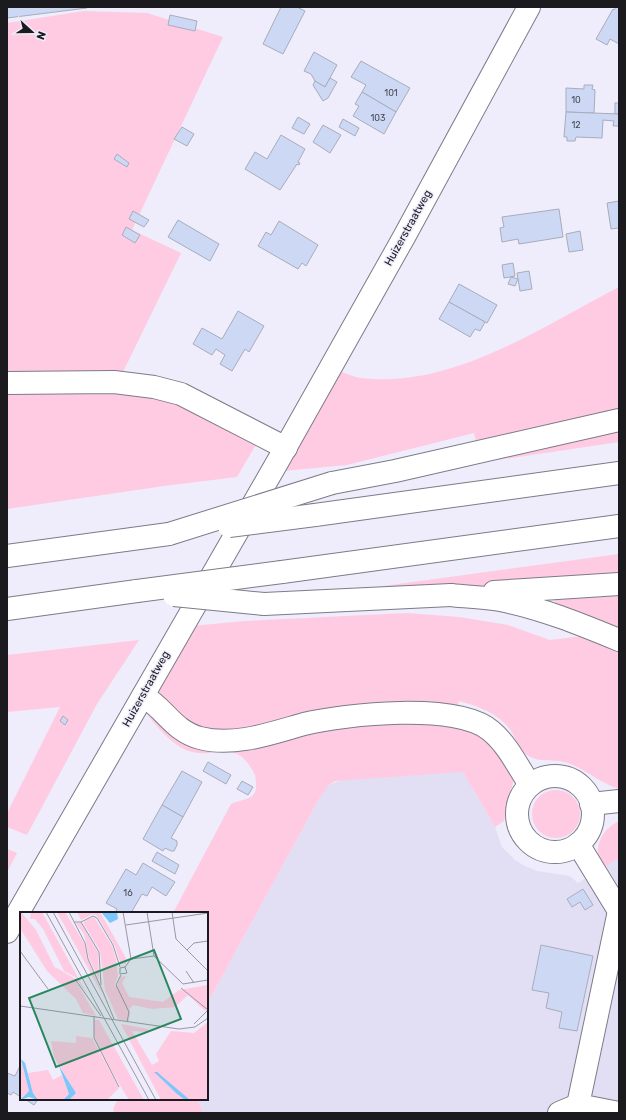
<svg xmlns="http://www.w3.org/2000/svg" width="626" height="1120" font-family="Rubik,sans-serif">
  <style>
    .built { fill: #e2def4 }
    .green { fill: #fecbe3 }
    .building { fill: #cdd8f4; stroke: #a8adba }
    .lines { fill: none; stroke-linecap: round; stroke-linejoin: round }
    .minor-casing { stroke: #7d7b88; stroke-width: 24 }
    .highway-casing { stroke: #7d7b88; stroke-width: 24 }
    .minor { stroke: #fff; stroke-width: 22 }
    .highway { stroke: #fff; stroke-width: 22 }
    .highway-bridge-casing { stroke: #7d7b88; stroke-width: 24; stroke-linecap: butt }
    .highway-bridge { stroke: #fff; stroke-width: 22 }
    .labels { text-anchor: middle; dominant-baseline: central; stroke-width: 3; stroke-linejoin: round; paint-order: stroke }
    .number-label { font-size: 9px; fill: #484a54 }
    .street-label { font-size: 11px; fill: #1b1a1f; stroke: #efecfb }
    .inset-road { fill: none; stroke: #9a98a3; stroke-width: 1 }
    .view { fill: #29875f; fill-opacity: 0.15; stroke: #29875f; stroke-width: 2 }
    .inset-edge { fill: none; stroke: #1b1a1f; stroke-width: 2 }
  </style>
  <rect width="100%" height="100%" fill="#efecfb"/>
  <path class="built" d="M 463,772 L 495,827 L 502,847 L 515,860 L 525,866 L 537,871 L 570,876 L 578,883 L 619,858 L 619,1113 L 203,1113 L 198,1099 L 207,1099 L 207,1004 L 324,790 L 329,785 L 341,780 Z"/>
  <g class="green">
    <path d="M 84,11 L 147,13 L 223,37 L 132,230 L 181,253 L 122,374 L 7,375 L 7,23 Z"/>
    <path d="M 619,287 L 619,412 L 476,442 L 474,433 L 347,465 L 283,471 L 340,371 C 347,374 354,377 361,378 C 453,389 541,327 619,287 Z"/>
    <path d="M 88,391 L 129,394 L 174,402 L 257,443 L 237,477 L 164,486 L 7,509 L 7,393 Z"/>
    <path d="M 619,428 L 619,442 L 477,463 Z"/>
    <path d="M 619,554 L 619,577 L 382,592 L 369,588 Z"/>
    <path d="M 619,591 L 619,632 L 557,606 L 554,599 Z"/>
    <path d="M 407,613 L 459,617 L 508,625 L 550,640 L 583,636 L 619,651 L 619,789 C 599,783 582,766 564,762 C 548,758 536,765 521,750 C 517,745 515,736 511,731 C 500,714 478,706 459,701 L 454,725 L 474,732 L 489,741 L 514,778 L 504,821 L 495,827 L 463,772 L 335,781 L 329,785 L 319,799 L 207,1004 L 207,913 L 173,913 L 231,804 C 240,799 256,801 256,787 C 256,782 256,779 255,775 C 235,734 214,762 186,750 C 169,742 157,727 146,713 L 191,626 L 245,621 Z"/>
    <path d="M 139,640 L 97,704 L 27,835 L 7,827 L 7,813 L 60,707 L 7,712 L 7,655 Z"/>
    <circle cx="556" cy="814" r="24"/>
    <path d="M 619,821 L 619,858 L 603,868 C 591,849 601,830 619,821 Z"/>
    <path d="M 7,849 L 17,853 L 7,872 Z"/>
    <path d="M 118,1099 L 198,1099 L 203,1113 L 114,1113 L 113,1109 Z"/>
  </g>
  <g class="building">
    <path d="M 7,7 L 87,7 L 87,8 L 7,18 Z"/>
    <path d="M 281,7 L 297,7 L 305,11 L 283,54 L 263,44 Z"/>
    <path d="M 616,7 L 619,7 L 619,44 L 610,39 L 607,45 L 596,39 L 613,9 L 614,10 Z"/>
    <path d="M 170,15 L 197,21 L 195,31 L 168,25 Z"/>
    <path d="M 314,52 L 337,65 L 325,87 L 315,81 L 311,74 L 304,71 Z"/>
    <path d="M 361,61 L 410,88 L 396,112 L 362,92 L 366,85 L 351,77 Z"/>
    <path d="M 330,78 L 337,82 L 328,98 L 323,101 L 313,85 L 315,81 L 325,87 Z"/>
    <path d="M 584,85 L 593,85 L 592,89 L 595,90 L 594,113 L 566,112 L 566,88 L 584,89 Z"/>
    <path d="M 362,92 L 396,112 L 384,134 L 353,116 L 359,106 L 355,104 Z"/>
    <rect x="615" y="103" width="4" height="11"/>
    <path d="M 566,112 L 619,114 L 619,126 L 613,126 L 614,121 L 603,120 L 602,138 L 576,137 L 575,141 L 567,141 L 567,137 L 564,137 Z"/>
    <path d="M 298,117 L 310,124 L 304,134 L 292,128 Z"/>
    <path d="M 343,119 L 359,128 L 355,136 L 339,127 Z"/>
    <path d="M 323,125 L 341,135 L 330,153 L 313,142 Z"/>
    <path d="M 182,127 L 194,134 L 187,146 L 174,139 Z"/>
    <path d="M 281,135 L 305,149 L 298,162 L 300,163 L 299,165 L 297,164 L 280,190 L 245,169 L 255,152 L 267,159 Z"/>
    <path d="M 117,154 L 129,163 L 127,167 L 114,159 Z"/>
    <path d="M 619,201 L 619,228 L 611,229 L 607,203 Z"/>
    <path d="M 559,209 L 563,237 L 519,244 L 518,239 L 502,242 L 500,228 L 504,227 L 502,217 Z"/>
    <path d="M 133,211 L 149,220 L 144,227 L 129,219 Z"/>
    <path d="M 178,220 L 219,244 L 210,261 L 168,237 Z"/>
    <path d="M 279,221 L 318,245 L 306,266 L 302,263 L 298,269 L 258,246 L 266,232 L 271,235 Z"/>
    <path d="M 126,227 L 140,235 L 135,243 L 122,235 Z"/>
    <path d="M 580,231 L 583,250 L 569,252 L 566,234 Z"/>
    <path d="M 513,263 L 515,276 L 504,278 L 502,265 Z"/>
    <path d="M 529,271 L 532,289 L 520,291 L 517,273 Z"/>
    <path d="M 511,277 L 518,279 L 515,286 L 508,284 Z"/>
    <path d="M 459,284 L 497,305 L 487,323 L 449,302 Z"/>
    <path d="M 449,302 L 485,322 L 480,331 L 475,329 L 470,337 L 439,319 Z"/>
    <path d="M 238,311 L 264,326 L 249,352 L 245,349 L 232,371 L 220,364 L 225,355 L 216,349 L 212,355 L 193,344 L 202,328 L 222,339 Z"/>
    <path d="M 63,716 L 68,720 L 65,725 L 60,721 Z"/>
    <path d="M 208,762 L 231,775 L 226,784 L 203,771 Z"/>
    <path d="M 182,771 L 202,782 L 183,817 L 162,805 Z"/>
    <path d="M 242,781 L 253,787 L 248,795 L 237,789 Z"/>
    <path d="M 162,805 L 183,817 L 171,838 L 177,841 L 177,845 L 174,851 L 171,851 L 165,848 L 163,851 L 143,839 Z"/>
    <path d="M 157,852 L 179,865 L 175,874 L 152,861 Z"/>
    <path d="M 143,863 L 175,882 L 166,896 L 152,887 L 147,896 L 142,894 L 131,913 L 115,913 L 117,909 L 106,903 L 126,869 L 136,875 Z"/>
    <path d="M 583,889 L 593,905 L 585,910 L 580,902 L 572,907 L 567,899 Z"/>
    <path d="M 541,945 L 593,956 L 577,1031 L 559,1028 L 562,1012 L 546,1008 L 549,993 L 532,990 Z"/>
    <path d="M 21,1064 L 21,1097 L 13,1092 L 11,1095 L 7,1093 L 7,1073 L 15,1076 Z"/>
    <path d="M 25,1099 L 38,1099 L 34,1105 Z"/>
  </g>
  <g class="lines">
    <defs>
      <g id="minor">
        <path d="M 7,383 L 114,382 L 154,387 L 181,394 L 286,448"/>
        <path d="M 494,592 L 619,584"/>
        <path d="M 451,595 C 467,597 484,597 500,600 C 541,608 580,624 619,640"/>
        <path d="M 143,696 C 165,708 173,731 200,738 C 234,747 272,733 304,724 C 345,714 458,702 491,731 C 508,745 518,767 530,785"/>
        <circle cx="555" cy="814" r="38"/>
        <path d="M 591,804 L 619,801"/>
        <path d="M 578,844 L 619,911"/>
        <path d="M 7,932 L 278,461 L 404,237 L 529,7"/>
        <path d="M 559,1113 L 578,1105"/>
        <path d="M 619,1113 L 578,1105 L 619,911"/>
      </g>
      <g id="highway">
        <path d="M 332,483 L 395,471 L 619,420"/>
        <path d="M 315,515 L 619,473"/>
        <path d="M 7,556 L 169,534"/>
        <path d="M 282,572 L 619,526"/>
        <path d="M 264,604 L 451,595"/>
        <path d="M 7,609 L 137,591"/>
      </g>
    </defs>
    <use href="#minor" class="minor-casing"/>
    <use href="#highway" class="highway-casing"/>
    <use href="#minor" class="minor"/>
    <use href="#highway" class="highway"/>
    <defs>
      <g id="highway-bridge">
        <path d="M 229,526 L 315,515"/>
        <path d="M 169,534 L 332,483"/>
        <path d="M 137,591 L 282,572"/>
        <path d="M 174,595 L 264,604"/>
      </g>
    </defs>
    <use href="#highway-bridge" class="highway-bridge-casing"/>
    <use href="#highway-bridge" class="highway-bridge"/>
  </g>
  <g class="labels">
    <g class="number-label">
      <text x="391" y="93">101</text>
      <text x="576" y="100">10</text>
      <text x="378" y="118">103</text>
      <text x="576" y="125">12</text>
      <text x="128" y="893">16</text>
    </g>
    <g class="street-label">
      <text transform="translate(408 228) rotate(-61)">Huizerstraatweg</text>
      <text transform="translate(146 689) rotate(-61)">Huizerstraatweg</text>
    </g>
  </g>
  <g transform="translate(20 912)">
    <rect width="188" height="188" fill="#efecfb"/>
    <path d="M 1,0 L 16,18 L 36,58 L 35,55 L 54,66 L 76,104 L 63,101 L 56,87 L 27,59 L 0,16 ZM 11,0 L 22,0 L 67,82 L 55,65 L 44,59 L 23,17 L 15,7 L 10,7 ZM 37,0 L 45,0 L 64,31 L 67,46 L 86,89 ZM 57,0 L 80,0 L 106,46 L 106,52 L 100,50 L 95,34 L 77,4 L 73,2 L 61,8 ZM 74,5 L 92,34 L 96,47 L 98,64 L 94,74 L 97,74 L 101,65 L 106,64 L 102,71 L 109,85 L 143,90 L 159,78 L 188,73 L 188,96 L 185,99 L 168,83 L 155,95 L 132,97 L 113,93 L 110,96 L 109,109 L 98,107 L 85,78 L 80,39 L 64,12 L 64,9 ZM 56,11 L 61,11 L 78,40 L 79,68 L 69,46 L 64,22 ZM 74,108 L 79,108 L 124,188 L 109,188 L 86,150 L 74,124 ZM 188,110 L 188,188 L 167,188 L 134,161 L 165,188 L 141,188 L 101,112 L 128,117 L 128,120 L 112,119 L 132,153 L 139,149 L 136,142 L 151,119 L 174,121 ZM 56,124 L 72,126 L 99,176 L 87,188 L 49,188 L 56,181 L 34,145 L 31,129 L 56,131 ZM 0,144 L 9,179 L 0,187 ZM 28,158 L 33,168 L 42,163 L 49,182 L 43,188 L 18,188 L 13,181 L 8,161 Z" fill="#fecbe3"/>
    <path d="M 81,0 L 97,0 L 98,7 L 90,11 ZM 1,147 L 5,151 L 13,181 L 18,188 L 9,185 L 0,188 L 9,179 ZM 39,154 L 56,181 L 49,188 L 43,188 L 49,182 ZM 134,160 L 137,160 L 170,188 L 165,188 L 156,181 Z" fill="#7ec5f9"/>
    <path class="inset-road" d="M 26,0 L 129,188M 33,0 L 136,188M 49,0 L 65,31 L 68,47 L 83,80M 103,0 L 111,47 L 134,44 L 127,0M 152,0 L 156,27 L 188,59M 54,10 L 61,10 L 73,4 L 77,6 L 93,33 L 100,55M 61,10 L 79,40 L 81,73M 106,13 L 188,1M 167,38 L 174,31 L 188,29M 0,39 L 28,77M 134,44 L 163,72 L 188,68M 105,55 L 107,61 L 100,62 L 100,56 L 105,55 L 111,47M 166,59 L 174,71M 101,63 L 96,73 L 109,100 L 107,110M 55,67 L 81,104M 161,76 L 188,98M 83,80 L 94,107M 0,94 L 159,117 L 175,115 L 188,106M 74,104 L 74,126 L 99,175M 174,112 L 188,98"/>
    <path class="view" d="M 134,38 L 161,107 L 36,155 L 9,86 Z"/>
    <rect width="188" height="188" class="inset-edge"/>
  </g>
  <rect width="626" height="1120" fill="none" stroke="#1b1a1f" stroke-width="16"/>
  <g transform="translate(32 32) rotate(111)" stroke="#efecfb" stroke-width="3" paint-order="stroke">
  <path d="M0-3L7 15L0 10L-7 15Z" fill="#1b1a1f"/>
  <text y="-6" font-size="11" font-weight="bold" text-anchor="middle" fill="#1b1a1f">N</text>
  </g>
</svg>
